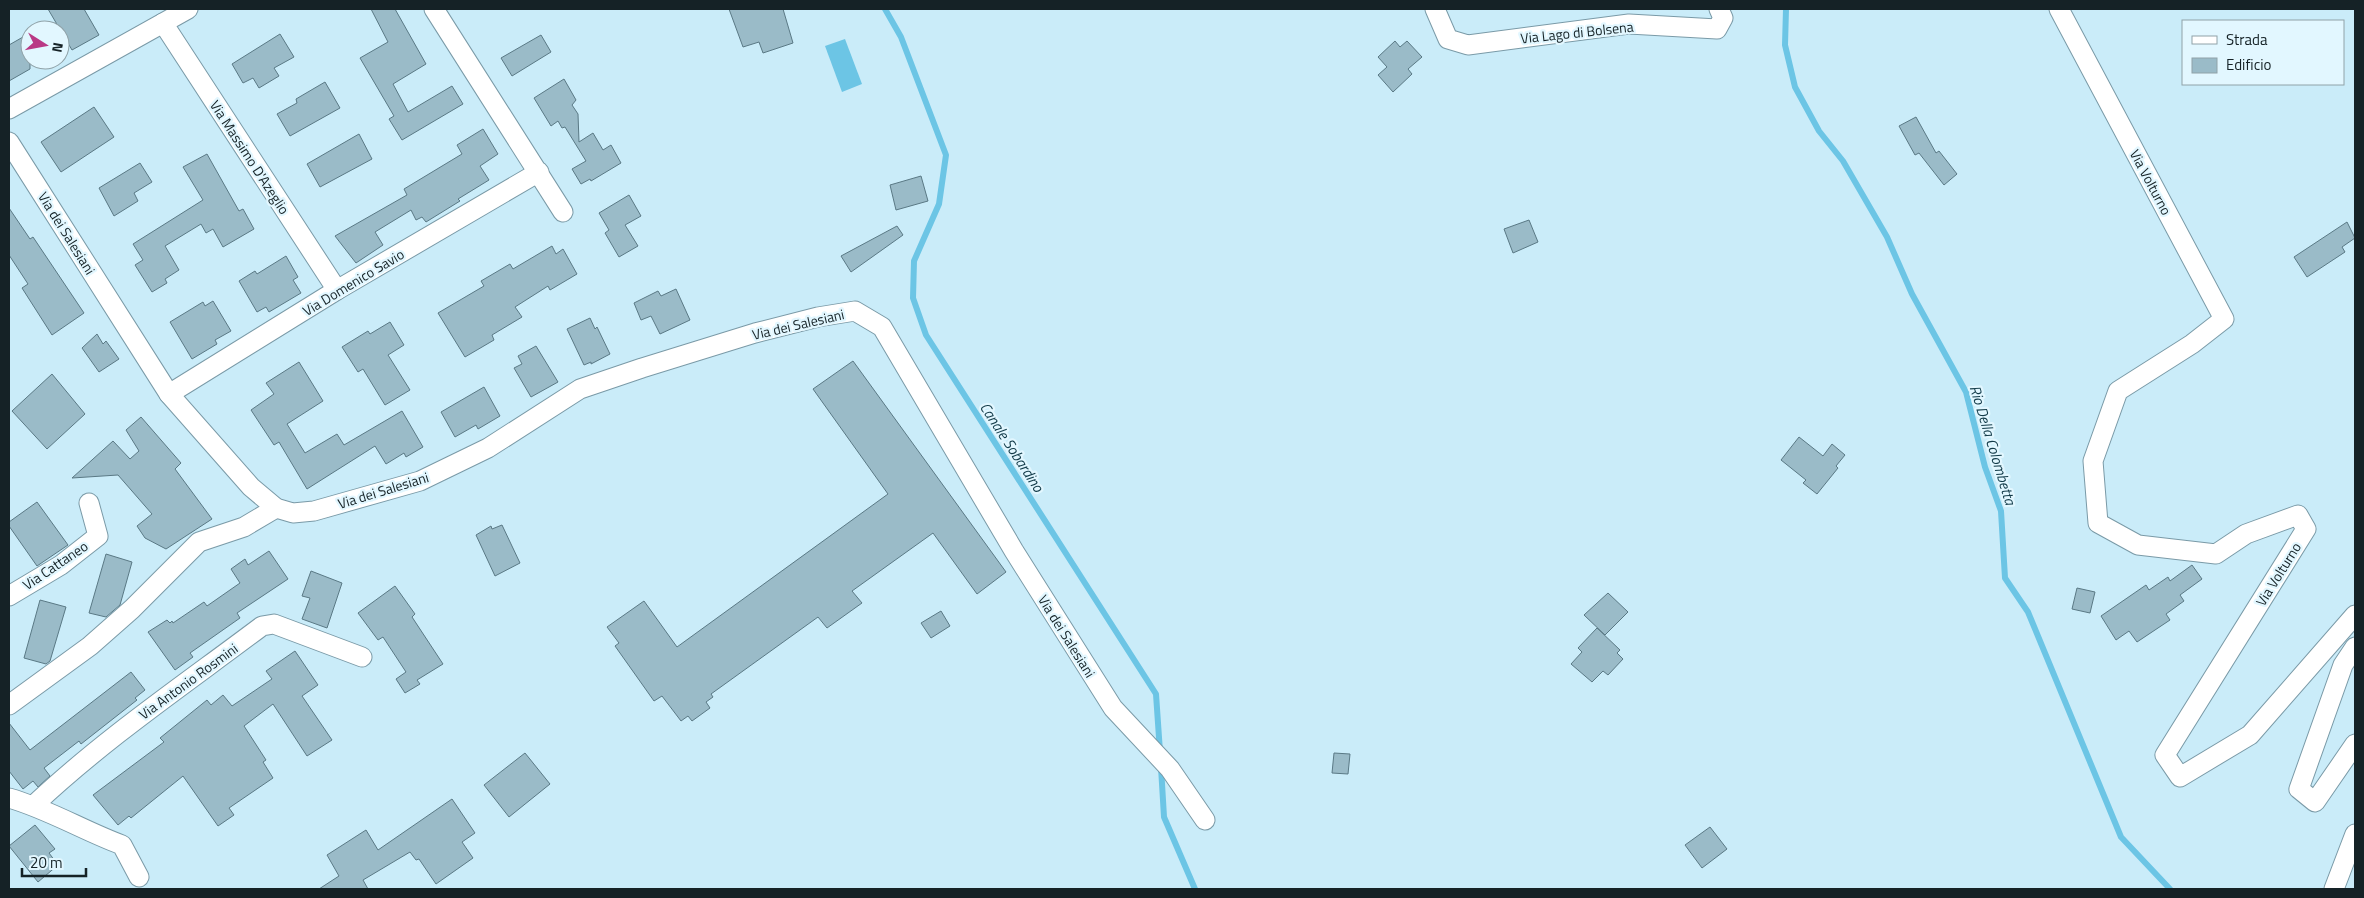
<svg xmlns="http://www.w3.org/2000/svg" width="2364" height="898" font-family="'Titillium Web',sans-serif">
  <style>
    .water { fill: #6cc5e5 }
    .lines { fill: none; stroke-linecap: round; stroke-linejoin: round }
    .stream { stroke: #6cc5e5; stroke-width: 6 }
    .building { fill: #9abbc8; stroke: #5a7985 }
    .street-casing { stroke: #7a9aa7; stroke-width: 21 }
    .street { stroke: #fff; stroke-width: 19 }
    .labels { text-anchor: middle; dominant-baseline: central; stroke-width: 4.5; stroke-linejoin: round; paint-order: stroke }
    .street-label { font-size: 14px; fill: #152226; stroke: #e2f7ff }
    .water-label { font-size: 15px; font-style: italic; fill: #123b49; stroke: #e2f7ff }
  </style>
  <rect width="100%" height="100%" fill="#caecf9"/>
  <path class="water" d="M 845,39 L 862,84 L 842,92 L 825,46 Z"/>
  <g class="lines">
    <g class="stream">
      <path d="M 885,9 L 901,37 L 946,155 L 939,204 L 914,261 L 913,298 L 926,335 L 1156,694 L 1160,752"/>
      <path d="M 1786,9 L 1785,45 L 1795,87 L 1819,131 L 1843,161 L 1887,237 L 1912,294 L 1966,392 L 1985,467 L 2001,511 L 2005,578 L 2028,612 L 2121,837 L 2170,889"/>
      <path d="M 1161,767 L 1164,817 L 1195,889"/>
    </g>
  </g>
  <g class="building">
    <path d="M 48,9 L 84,9 L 99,35 L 72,50 Z"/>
    <path d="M 371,9 L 395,9 L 426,64 L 393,84 L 408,112 L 452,86 L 463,104 L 402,140 L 389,119 L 394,116 L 360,58 L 388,42 Z"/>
    <path d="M 729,9 L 783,9 L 793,43 L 763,53 L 759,42 L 743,47 Z"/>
    <path d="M 280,34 L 294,57 L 274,68 L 279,76 L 259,88 L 253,78 L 243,83 L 232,64 Z"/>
    <path d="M 541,35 L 551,52 L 512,76 L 501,58 Z"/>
    <path d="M 23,37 L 30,49 L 30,69 L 9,81 L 9,45 Z"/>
    <path d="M 1395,41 L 1400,47 L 1407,41 L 1422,57 L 1408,69 L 1412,74 L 1393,92 L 1378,75 L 1387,67 L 1378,57 Z"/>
    <path d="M 564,79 L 576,100 L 572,105 L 578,114 L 579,142 L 593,133 L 603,150 L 611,145 L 621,163 L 591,181 L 590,179 L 581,184 L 572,169 L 586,161 L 565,127 L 562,128 L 558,121 L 551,126 L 534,98 Z"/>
    <path d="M 325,82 L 340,108 L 290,136 L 277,114 L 297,103 L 296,99 Z"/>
    <path d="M 94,107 L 114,137 L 61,172 L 41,142 Z"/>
    <path d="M 1916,117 L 1936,153 L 1939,151 L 1957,174 L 1944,185 L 1919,153 L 1915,155 L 1899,126 Z"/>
    <path d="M 483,129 L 498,154 L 480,166 L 489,180 L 458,199 L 460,201 L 426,222 L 422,217 L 416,220 L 411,210 L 375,232 L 383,245 L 356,263 L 335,236 L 407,195 L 404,189 L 462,154 L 457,145 Z"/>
    <path d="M 359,134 L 372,159 L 320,187 L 307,164 Z"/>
    <path d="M 207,154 L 239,211 L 243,209 L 254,229 L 223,247 L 213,229 L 206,233 L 201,224 L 165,246 L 179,270 L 165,279 L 167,283 L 152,292 L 135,265 L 143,260 L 133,244 L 203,200 L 183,167 Z"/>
    <path d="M 140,163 L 152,182 L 134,193 L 138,201 L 114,216 L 99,188 Z"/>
    <path d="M 921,176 L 928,201 L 896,210 L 890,185 Z"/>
    <path d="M 629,195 L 641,216 L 625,225 L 638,246 L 619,257 L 605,233 L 609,230 L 599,213 Z"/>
    <path d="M 9,208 L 30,239 L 33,237 L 84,313 L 52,335 L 22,288 L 28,284 L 9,255 Z"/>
    <path d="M 1529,220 L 1538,242 L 1513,253 L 1504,229 Z"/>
    <path d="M 2347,222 L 2355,238 L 2342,247 L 2345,252 L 2307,277 L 2294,257 Z"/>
    <path d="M 897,226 L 903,235 L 851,272 L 841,256 Z"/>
    <path d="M 552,246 L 556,254 L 563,249 L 577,274 L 550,290 L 548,286 L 515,307 L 522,317 L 492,335 L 494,340 L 465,357 L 438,313 L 484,286 L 481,281 L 510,264 L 513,269 Z"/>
    <path d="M 286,256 L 298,277 L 293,280 L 301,293 L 269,312 L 266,307 L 257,312 L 239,281 L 255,271 L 257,274 Z"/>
    <path d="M 676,289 L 690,320 L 660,334 L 651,316 L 641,320 L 634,303 L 658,291 L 661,296 Z"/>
    <path d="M 213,301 L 231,331 L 215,340 L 217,344 L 192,359 L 170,322 L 203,302 L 205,306 Z"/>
    <path d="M 590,318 L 595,329 L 597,327 L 610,354 L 591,364 L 591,362 L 584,365 L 567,329 Z"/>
    <path d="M 390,322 L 404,345 L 388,355 L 410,390 L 385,405 L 363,369 L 358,372 L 342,347 L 368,331 L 370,334 Z"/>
    <path d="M 97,334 L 103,344 L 106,341 L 119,359 L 99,372 L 82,348 Z"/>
    <path d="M 536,346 L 558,382 L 531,397 L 514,368 L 522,364 L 518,356 Z"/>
    <path d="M 853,361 L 1006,572 L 977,594 L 933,533 L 852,591 L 862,603 L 827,628 L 818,617 L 711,694 L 713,697 L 706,702 L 710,708 L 692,721 L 688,716 L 681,721 L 662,696 L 654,701 L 615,646 L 619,643 L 607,627 L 644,601 L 677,647 L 888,494 L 813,389 Z"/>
    <path d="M 299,362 L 323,401 L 287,424 L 305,453 L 337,434 L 344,445 L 402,411 L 423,447 L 406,457 L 404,453 L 386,464 L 375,446 L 307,489 L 279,442 L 274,445 L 251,410 L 274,394 L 266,383 Z"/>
    <path d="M 52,374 L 85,414 L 47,449 L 12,411 Z"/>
    <path d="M 484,387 L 500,416 L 478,429 L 476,425 L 455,437 L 441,412 Z"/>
    <path d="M 141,417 L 181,463 L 175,469 L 212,519 L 166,549 L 145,538 L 137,526 L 152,514 L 118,475 L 72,478 L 113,441 L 130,459 L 139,451 L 126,430 Z"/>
    <path d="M 1799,437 L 1823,456 L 1832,444 L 1845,455 L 1836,466 L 1838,468 L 1817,494 L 1803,483 L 1806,480 L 1781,460 Z"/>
    <path d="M 37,502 L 68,545 L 37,566 L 9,526 L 9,522 Z"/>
    <path d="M 502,525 L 520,563 L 495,576 L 476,535 L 491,526 L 492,529 Z"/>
    <path d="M 269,551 L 288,579 L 237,613 L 240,618 L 190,653 L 193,657 L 175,670 L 148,632 L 167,620 L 170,623 L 172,621 L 173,623 L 204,602 L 207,606 L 240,583 L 231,569 L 245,559 L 248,565 Z"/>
    <path d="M 106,554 L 132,562 L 120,605 L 106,617 L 89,613 Z"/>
    <path d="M 2192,565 L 2202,579 L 2180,595 L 2184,601 L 2166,614 L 2170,620 L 2137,642 L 2129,631 L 2116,640 L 2101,616 L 2146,585 L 2149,590 L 2168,577 L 2170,581 Z"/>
    <path d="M 311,571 L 342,583 L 327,628 L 302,619 L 310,598 L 302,596 Z"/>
    <path d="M 395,586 L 415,614 L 412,617 L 443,664 L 417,680 L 420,684 L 405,693 L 396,679 L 406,672 L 383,637 L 378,640 L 358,613 Z"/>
    <path d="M 2077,588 L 2095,592 L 2090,613 L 2072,609 Z"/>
    <path d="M 1608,593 L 1628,612 L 1605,635 L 1584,615 Z"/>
    <path d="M 40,600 L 66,607 L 50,661 L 46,664 L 24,658 Z"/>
    <path d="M 941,611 L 950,626 L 931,638 L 921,623 Z"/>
    <path d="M 1597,628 L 1620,650 L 1617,653 L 1623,659 L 1608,675 L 1603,671 L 1592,682 L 1571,664 L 1582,652 L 1578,648 Z"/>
    <path d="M 295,651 L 318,685 L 302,696 L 332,740 L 307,756 L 273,704 L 244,726 L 266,760 L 263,762 L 273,778 L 229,808 L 234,815 L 218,826 L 183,776 L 131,818 L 129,816 L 118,825 L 93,795 L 164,742 L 160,738 L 207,700 L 211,705 L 223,695 L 232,706 L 272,679 L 266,671 Z"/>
    <path d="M 131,672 L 145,690 L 135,698 L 137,700 L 81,744 L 79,741 L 44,768 L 50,776 L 38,787 L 33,781 L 23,789 L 9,771 L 9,723 L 30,750 Z"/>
    <path d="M 525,753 L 550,784 L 509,817 L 484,785 Z"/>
    <path d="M 1334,753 L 1350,754 L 1348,774 L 1332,773 Z"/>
    <path d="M 452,799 L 475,833 L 462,842 L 473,858 L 436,884 L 419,859 L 416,860 L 410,852 L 363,880 L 368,889 L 319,889 L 339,876 L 327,855 L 366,830 L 378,850 Z"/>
    <path d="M 35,825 L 55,849 L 49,853 L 58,865 L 38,882 L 9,846 Z"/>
    <path d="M 1710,827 L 1727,849 L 1702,868 L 1685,845 Z"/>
  </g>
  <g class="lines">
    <defs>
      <g id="street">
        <path d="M 434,9 L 563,212"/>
        <path d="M 1435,9 L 1448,39 L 1468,45 L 1629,24 L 1717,29 L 1723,18 L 1719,9"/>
        <path d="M 2059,9 L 2224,319 L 2192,344 L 2118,391 L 2093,461 L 2098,523 L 2138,545 L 2216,554 L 2246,534 L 2298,515 L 2306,529 L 2165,755 L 2180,777 L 2250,735 L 2355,615"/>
        <path d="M 163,23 L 337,290"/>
        <path d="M 9,109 L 188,9"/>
        <path d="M 9,142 L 169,394 L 251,487 L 276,508 L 293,513 L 314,511 L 420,481 L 488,448 L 580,389 L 642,368 L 755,333 L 818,317 L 855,311 L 882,327 L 1014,551 L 1113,708 L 1170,769 L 1205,820"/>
        <path d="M 169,394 L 337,290 L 539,172"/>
        <path d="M 9,596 L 61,565 L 98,536 L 89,503"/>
        <path d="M 2355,647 L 2343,665 L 2299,789 L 2315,802 L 2355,744"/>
        <path d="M 9,705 L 90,646 L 132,609 L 199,542 L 244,527 L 276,508"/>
        <path d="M 9,798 C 48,809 84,831 122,845 L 139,877"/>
        <path d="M 34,805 C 104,739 185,684 262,626 L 274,624 L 362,657"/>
        <path d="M 2334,889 L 2355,834"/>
      </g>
    </defs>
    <use href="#street" class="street-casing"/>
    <use href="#street" class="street"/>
  </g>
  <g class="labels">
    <g class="street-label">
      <text transform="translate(1577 32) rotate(-6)">Via Lago di Bolsena</text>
      <text transform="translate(250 157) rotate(57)">Via Massimo D'Azeglio</text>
      <text transform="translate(2151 182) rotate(62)">Via Volturno</text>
      <text transform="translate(67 233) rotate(58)">Via dei Salesiani</text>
      <text transform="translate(353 282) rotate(-31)">Via Domenico Savio</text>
      <text transform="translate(798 324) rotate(-13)">Via dei Salesiani</text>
      <text transform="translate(383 490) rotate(-17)">Via dei Salesiani</text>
      <text transform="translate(55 565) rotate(-34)">Via Cattaneo</text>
      <text transform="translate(2278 574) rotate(-58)">Via Volturno</text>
      <text transform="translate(1067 636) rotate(58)">Via dei Salesiani</text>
      <text transform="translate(188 681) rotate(-36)">Via Antonio Rosmini</text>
    </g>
    <g class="water-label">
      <text transform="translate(1993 445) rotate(73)">Rio Della Colombetta</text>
      <text transform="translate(1012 447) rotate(57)">Canale Sobardino</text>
    </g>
  </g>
  <rect width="2364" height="898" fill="none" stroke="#152226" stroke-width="20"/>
  <rect x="2182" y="20" width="162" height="65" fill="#e2f7ff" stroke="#90a2a8"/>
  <rect x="2192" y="36" width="25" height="8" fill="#ffffff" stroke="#90a2a8"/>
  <text x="2226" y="45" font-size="15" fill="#152226">Strada</text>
  <rect x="2192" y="58" width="25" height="15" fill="#9abbc8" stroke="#90a2a8"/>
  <text x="2226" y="70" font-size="15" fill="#152226">Edificio</text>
  <g transform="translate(45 45) rotate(101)"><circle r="24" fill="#e2f7ff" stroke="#90a2a8"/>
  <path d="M0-4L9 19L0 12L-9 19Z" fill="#b93985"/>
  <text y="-8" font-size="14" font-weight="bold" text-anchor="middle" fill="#152226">N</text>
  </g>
  <path d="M22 868v8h64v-8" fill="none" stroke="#152226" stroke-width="2.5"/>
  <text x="30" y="868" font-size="15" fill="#152226" stroke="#e2f7ff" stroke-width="4" paint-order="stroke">20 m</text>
</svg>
